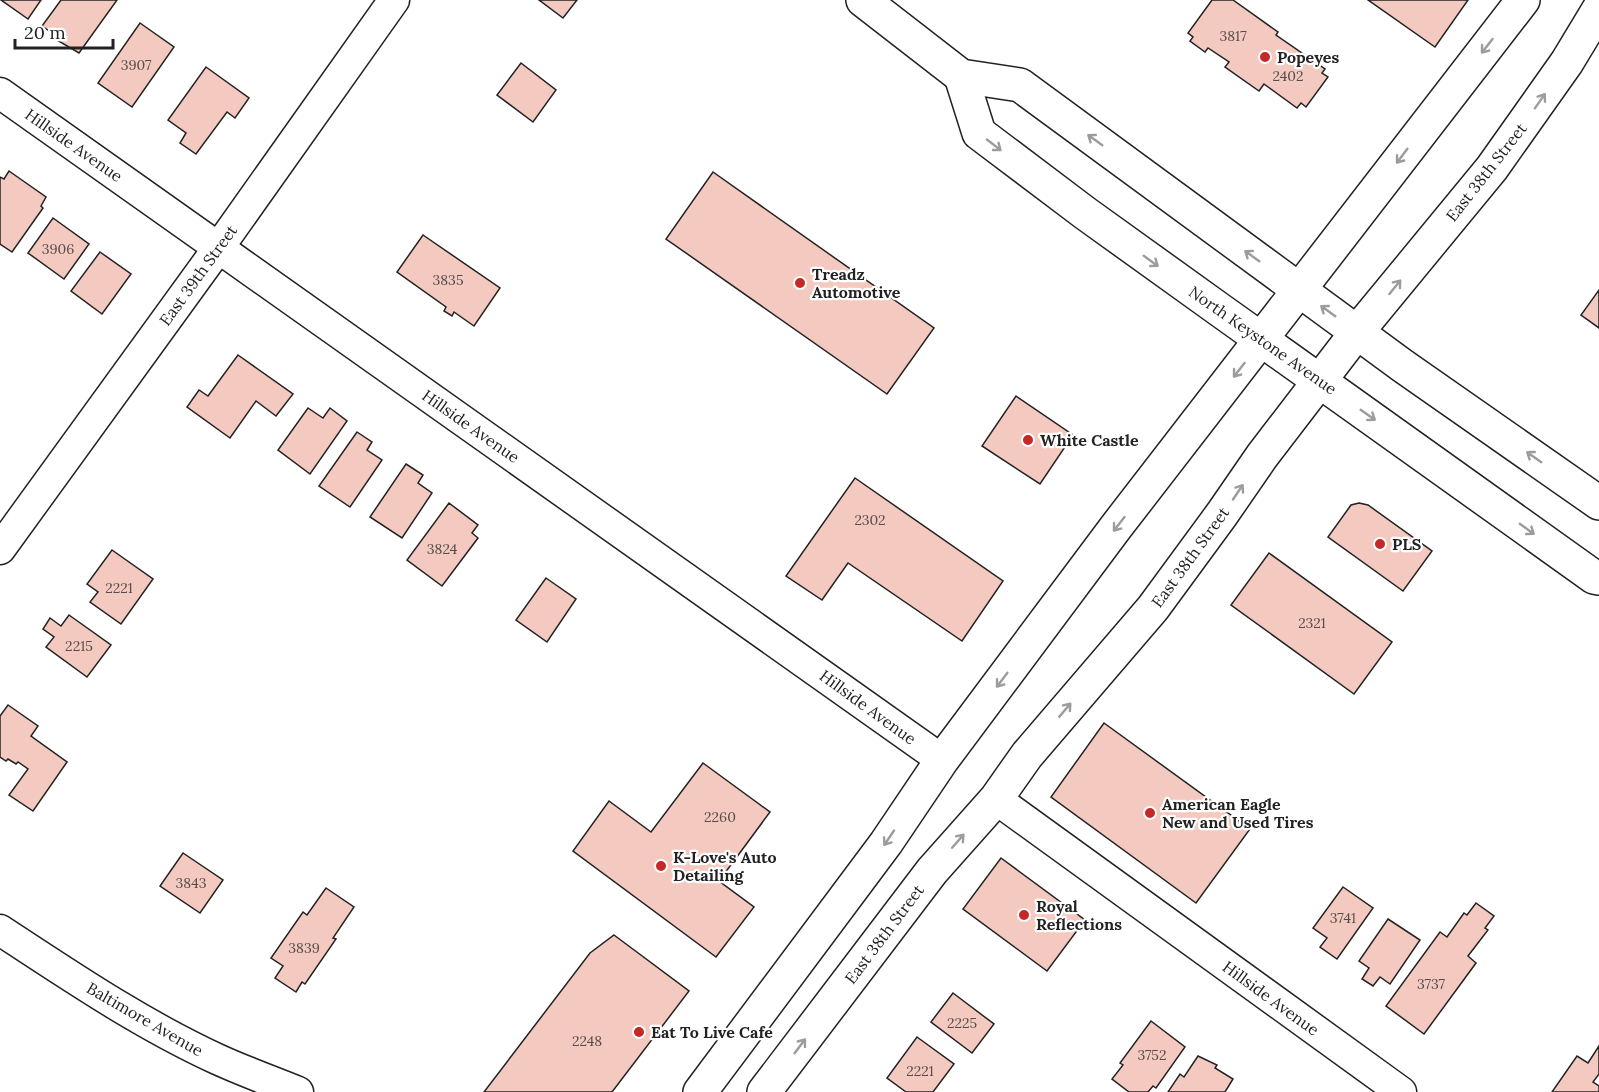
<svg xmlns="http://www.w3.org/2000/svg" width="1599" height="1092" font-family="Lora,serif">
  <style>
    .building { fill: #f3c9c0; stroke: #222; stroke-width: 1.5 }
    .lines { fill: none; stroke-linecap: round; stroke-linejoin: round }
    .minor-casing { stroke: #222; stroke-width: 33 }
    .primary-casing { stroke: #222; stroke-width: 36 }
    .minor { stroke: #fff; stroke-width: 30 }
    .primary { stroke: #fff; stroke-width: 33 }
    .oneway { stroke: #9c9c9c }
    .poi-dot { fill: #c62828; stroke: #fff; stroke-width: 2 }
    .labels { text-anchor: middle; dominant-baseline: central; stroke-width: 4.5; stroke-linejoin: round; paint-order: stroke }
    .number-label { font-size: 14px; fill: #564c4a }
    .poi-label { font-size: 16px; font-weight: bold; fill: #222; stroke: #fff; text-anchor: start }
    .street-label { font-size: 16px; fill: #222; stroke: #fff }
  </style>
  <rect width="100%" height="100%" fill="#fff"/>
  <g class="building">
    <path d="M 1,0 L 41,0 L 28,19 Z"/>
    <path d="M 61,0 L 117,0 L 79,53 L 50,36 L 52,33 L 42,26 Z"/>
    <path d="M 539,0 L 577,0 L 563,18 Z"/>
    <path d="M 1212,0 L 1233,0 L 1278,32 L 1276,35 L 1325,69 L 1322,73 L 1328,77 L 1306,107 L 1301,103 L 1297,108 L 1264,84 L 1259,91 L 1225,67 L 1229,62 L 1208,48 L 1205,52 L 1190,41 L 1193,37 L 1188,33 Z"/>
    <path d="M 1368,0 L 1468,0 L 1435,47 Z"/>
    <path d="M 140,23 L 174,47 L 132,107 L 98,83 Z"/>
    <path d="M 521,63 L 556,90 L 533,122 L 497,95 Z"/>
    <path d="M 206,67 L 249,98 L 235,118 L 227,112 L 196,154 L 180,143 L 186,133 L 168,120 Z"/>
    <path d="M 9,171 L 46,197 L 41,206 L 43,208 L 12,252 L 0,244 L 0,177 L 4,179 Z"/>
    <path d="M 713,172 L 934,328 L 887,394 L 666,239 Z"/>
    <path d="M 53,218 L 89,244 L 64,279 L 28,253 Z"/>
    <path d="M 423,235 L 500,288 L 474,326 L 454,312 L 452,316 L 444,311 L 446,307 L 397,272 Z"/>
    <path d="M 100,252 L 131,274 L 102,314 L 71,291 Z"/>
    <path d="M 1599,290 L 1599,328 L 1581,315 Z"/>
    <path d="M 238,355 L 293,394 L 276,416 L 256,401 L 230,438 L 187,407 L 199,390 L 208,396 Z"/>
    <path d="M 1016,396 L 1073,435 L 1040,484 L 982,446 Z"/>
    <path d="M 308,408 L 323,418 L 330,408 L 347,421 L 310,474 L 278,450 Z"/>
    <path d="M 357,432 L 372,442 L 367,450 L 382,460 L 350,507 L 319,486 Z"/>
    <path d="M 406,464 L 423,475 L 418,483 L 432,493 L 402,538 L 370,517 Z"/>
    <path d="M 855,478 L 1003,581 L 962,641 L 848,563 L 822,600 L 786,576 Z"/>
    <path d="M 449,503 L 478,525 L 472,533 L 478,538 L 442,586 L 407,560 Z"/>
    <path d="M 1359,503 L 1368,505 L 1432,551 L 1403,591 L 1328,537 L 1351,505 Z"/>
    <path d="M 112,550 L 153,579 L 121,624 L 90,602 L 98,592 L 87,584 Z"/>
    <path d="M 1269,553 L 1392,642 L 1354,694 L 1231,605 Z"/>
    <path d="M 546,578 L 576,599 L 547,642 L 516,620 Z"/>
    <path d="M 69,615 L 111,645 L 87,677 L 46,647 L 54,637 L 43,629 L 50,618 L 61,626 Z"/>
    <path d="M 8,705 L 38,726 L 31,736 L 67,762 L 33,811 L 9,795 L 28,769 L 18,762 L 16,764 L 8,759 L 6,761 L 0,757 L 0,716 Z"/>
    <path d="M 1104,723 L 1250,829 L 1196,903 L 1051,797 Z"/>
    <path d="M 703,763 L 770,812 L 719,881 L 754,907 L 716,957 L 573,851 L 609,801 L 651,832 Z"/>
    <path d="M 183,853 L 223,880 L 200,913 L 160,886 Z"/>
    <path d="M 1001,858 L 1085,920 L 1047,971 L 963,909 Z"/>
    <path d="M 1343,887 L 1373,908 L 1337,959 L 1320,947 L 1327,938 L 1313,928 Z"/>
    <path d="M 326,888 L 354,907 L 333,938 L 336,939 L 305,984 L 302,982 L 296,992 L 275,978 L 283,966 L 271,958 L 303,912 L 307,915 Z"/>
    <path d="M 1476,903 L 1494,916 L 1485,928 L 1488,930 L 1468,956 L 1476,963 L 1424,1034 L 1386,1006 L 1440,932 L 1447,937 L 1464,913 L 1467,915 Z"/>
    <path d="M 1388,919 L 1420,940 L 1390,984 L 1380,977 L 1373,986 L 1362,979 L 1369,968 L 1359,961 Z"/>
    <path d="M 614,935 L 689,991 L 612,1092 L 484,1092 L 590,953 Z"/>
    <path d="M 953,993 L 994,1024 L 972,1053 L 931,1022 Z"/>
    <path d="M 1151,1021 L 1185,1047 L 1156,1088 L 1153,1086 L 1148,1092 L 1129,1092 L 1112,1079 L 1123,1065 L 1120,1063 Z"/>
    <path d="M 917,1037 L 954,1064 L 933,1092 L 906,1092 L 887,1078 Z"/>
    <path d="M 1599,1046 L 1599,1074 L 1593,1082 L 1599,1086 L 1599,1092 L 1552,1092 L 1577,1056 L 1588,1063 Z"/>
    <path d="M 1198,1056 L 1217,1065 L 1215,1068 L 1233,1079 L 1225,1092 L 1168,1092 L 1180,1074 L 1184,1077 Z"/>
  </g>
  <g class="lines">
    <defs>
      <g id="minor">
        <path d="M 0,93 L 942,760"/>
        <path d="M 0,549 L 219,247 L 394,0"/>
        <path d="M 996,799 L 1401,1092"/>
        <path d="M 0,930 C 70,976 141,1024 217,1059 C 243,1071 271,1081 298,1092"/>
      </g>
      <g id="primary">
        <path d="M 863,0 L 961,76 L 1020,85 L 1403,366 L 1599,503"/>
        <path d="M 961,76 L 979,133 L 1085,213 L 1220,310 L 1594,577 L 1599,578"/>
        <path d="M 700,1092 L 886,843 L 942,760 L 1116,527 L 1523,0"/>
        <path d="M 764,1092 L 932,871 L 996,799 L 1027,755 L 1153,608 L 1222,514 L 1262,456 L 1357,332 L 1492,168 L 1567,62 L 1599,9"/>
      </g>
    </defs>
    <use href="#minor" class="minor-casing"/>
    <use href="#primary" class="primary-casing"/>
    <use href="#minor" class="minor"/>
    <use href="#primary" class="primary"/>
  </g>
  <defs><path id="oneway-shaft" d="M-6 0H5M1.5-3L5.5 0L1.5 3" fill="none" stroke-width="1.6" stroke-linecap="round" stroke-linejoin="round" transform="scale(1.5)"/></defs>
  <g class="oneway">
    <use href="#oneway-shaft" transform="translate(1487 46) rotate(128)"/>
    <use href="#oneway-shaft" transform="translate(1540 101) rotate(-55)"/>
    <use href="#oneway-shaft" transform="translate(1095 140) rotate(-144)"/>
    <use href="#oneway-shaft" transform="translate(994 145) rotate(38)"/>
    <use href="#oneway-shaft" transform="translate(1402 156) rotate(127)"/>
    <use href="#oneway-shaft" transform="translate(1252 256) rotate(-144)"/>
    <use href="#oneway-shaft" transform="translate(1151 261) rotate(36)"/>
    <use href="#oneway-shaft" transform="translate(1395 287) rotate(-51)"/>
    <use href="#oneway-shaft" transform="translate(1328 311) rotate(-144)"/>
    <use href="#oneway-shaft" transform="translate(1239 370) rotate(128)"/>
    <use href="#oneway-shaft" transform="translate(1368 415) rotate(35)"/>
    <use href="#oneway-shaft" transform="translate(1534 457) rotate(-145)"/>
    <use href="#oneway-shaft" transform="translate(1238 492) rotate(-56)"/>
    <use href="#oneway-shaft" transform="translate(1119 524) rotate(128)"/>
    <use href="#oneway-shaft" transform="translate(1527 529) rotate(36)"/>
    <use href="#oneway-shaft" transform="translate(1002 680) rotate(127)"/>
    <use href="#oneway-shaft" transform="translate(1065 710) rotate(-50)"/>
    <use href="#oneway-shaft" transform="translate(889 838) rotate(124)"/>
    <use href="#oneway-shaft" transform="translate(958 841) rotate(-49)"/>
    <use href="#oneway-shaft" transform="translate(800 1046) rotate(-53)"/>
  </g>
  <g class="poi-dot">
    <circle cx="1265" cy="57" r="6"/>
    <circle cx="800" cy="283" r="6"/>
    <circle cx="1028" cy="440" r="6"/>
    <circle cx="1380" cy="544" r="6"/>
    <circle cx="1150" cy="813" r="6"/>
    <circle cx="661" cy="866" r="6"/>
    <circle cx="1024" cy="915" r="6"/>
    <circle cx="639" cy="1032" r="6"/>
  </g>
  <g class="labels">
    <g class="number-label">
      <text x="1233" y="36">3817</text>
      <text x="136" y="65">3907</text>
      <text x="1288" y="76">2402</text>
      <text x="58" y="249">3906</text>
      <text x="448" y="280">3835</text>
      <text x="870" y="520">2302</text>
      <text x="442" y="549">3824</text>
      <text x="119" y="588">2221</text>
      <text x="1312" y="623">2321</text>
      <text x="79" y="646">2215</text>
      <text x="720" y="817">2260</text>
      <text x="191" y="883">3843</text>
      <text x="1343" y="918">3741</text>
      <text x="304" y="948">3839</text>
      <text x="1431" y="984">3737</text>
      <text x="962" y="1023">2225</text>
      <text x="587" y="1041">2248</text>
      <text x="1152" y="1055">3752</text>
      <text x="920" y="1071">2221</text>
    </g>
    <g class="poi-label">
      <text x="1277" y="57">Popeyes</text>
      <text x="812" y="274">Treadz<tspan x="812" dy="18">Automotive</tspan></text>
      <text x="1040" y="440">White Castle</text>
      <text x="1392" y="544">PLS</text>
      <text x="1162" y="804">American Eagle<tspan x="1162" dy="18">New and Used Tires</tspan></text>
      <text x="673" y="857">K-Love's Auto<tspan x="673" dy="18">Detailing</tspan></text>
      <text x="1036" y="906">Royal<tspan x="1036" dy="18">Reflections</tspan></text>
      <text x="651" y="1032">Eat To Live Cafe</text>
    </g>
    <g class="street-label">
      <text transform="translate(74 145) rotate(35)">Hillside Avenue</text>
      <text transform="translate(1486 172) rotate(-52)">East 38th Street</text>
      <text transform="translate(198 275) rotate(-54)">East 39th Street</text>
      <text transform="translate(1263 340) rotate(35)">North Keystone Avenue</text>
      <text transform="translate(471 426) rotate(35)">Hillside Avenue</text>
      <text transform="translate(1190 557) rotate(-54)">East 38th Street</text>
      <text transform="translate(868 707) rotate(36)">Hillside Avenue</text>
      <text transform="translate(884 934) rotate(-53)">East 38th Street</text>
      <text transform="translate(1271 998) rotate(36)">Hillside Avenue</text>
      <text transform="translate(145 1019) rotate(30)">Baltimore Avenue</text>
    </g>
  </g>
  <path d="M15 39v9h98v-9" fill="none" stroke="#222222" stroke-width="3"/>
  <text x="24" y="39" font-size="18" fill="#222222" stroke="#ffffff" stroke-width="4.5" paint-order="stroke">20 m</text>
</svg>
